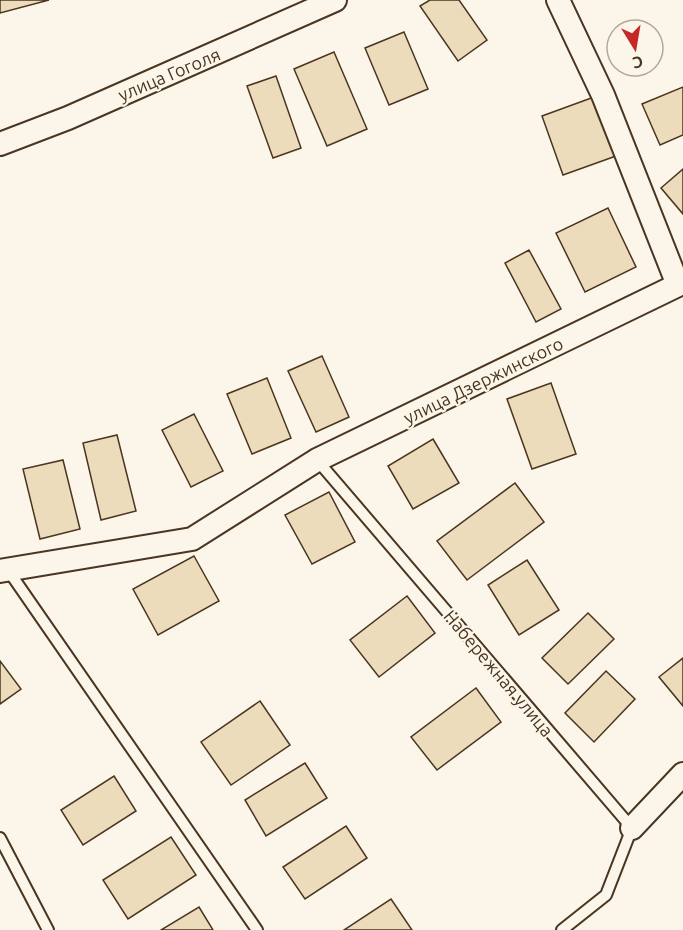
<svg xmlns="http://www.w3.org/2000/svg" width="683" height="930" font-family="Ubuntu,sans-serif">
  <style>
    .building { fill: #ecdcbc; stroke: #4a3520; stroke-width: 1.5 }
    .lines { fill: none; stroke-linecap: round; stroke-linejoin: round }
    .lane-casing { stroke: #4a3520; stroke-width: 14 }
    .street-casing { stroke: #4a3520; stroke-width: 26 }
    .lane { stroke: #fbf6e9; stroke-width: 10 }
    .street { stroke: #fbf6e9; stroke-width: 22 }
    .labels { text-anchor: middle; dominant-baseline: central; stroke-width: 4.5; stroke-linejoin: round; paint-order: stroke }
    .street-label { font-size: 18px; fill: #4a3520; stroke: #fbf6e9 }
  </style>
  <rect width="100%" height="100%" fill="#fbf6e9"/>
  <g class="building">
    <path d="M 0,0 L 49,0 L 0,13 Z"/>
    <path d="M 430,0 L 459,0 L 487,40 L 458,61 L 420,6 Z"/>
    <path d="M 404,32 L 428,89 L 389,105 L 365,48 Z"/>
    <path d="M 334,52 L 367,129 L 327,146 L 294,69 Z"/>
    <path d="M 276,76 L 301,148 L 273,158 L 247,86 Z"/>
    <path d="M 683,87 L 683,135 L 660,145 L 642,104 Z"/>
    <path d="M 594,97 L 616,156 L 563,175 L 542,116 Z"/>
    <path d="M 683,169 L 683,214 L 661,188 Z"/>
    <path d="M 608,208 L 636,267 L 585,292 L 556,233 Z"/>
    <path d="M 529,250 L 561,309 L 536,322 L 505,263 Z"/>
    <path d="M 322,356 L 349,417 L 316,432 L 288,371 Z"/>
    <path d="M 267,378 L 291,438 L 252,454 L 227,394 Z"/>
    <path d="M 551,383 L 576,454 L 532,469 L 507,399 Z"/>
    <path d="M 194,414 L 223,471 L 191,487 L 162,430 Z"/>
    <path d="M 117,435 L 136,511 L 101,520 L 83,443 Z"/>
    <path d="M 433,439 L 459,483 L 413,509 L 388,466 Z"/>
    <path d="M 63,460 L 80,529 L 40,539 L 23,469 Z"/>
    <path d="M 515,483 L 544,522 L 467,580 L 437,541 Z"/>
    <path d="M 329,492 L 355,542 L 312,564 L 285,515 Z"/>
    <path d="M 194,556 L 219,601 L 158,635 L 133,589 Z"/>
    <path d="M 527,560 L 559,610 L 519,635 L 488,585 Z"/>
    <path d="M 407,596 L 435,633 L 379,677 L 350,640 Z"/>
    <path d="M 588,613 L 614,639 L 568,684 L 542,658 Z"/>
    <path d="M 683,658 L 683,706 L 659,677 Z"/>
    <path d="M 0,661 L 21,689 L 0,704 Z"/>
    <path d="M 606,671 L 635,699 L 594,742 L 565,713 Z"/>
    <path d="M 476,688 L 501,722 L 437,770 L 411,737 Z"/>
    <path d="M 260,701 L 290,745 L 231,785 L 201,742 Z"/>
    <path d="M 305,763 L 327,798 L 266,836 L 245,800 Z"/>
    <path d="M 114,776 L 136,811 L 83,845 L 61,810 Z"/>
    <path d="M 346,826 L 367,858 L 305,899 L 283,867 Z"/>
    <path d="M 171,837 L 196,875 L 128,919 L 103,880 Z"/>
    <path d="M 391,899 L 412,930 L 344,930 Z"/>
    <path d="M 199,907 L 213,930 L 161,930 Z"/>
  </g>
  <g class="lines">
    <defs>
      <g id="lane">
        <path d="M 317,460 L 632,828 L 606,895 L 562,930"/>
        <path d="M 8,570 L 257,930"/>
        <path d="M 0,838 L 48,930"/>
      </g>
      <g id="street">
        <path d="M 0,144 L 68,118 L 335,0"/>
        <path d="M 0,571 L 192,539 L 317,460 L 678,285 L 603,95 L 558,0"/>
        <path d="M 632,828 L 683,774"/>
      </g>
    </defs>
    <use href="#lane" class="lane-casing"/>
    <use href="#street" class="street-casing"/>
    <use href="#lane" class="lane"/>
    <use href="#street" class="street"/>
  </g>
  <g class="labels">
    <g class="street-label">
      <text transform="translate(169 74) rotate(-23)">улица Гоголя</text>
      <text transform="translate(483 380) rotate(-26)">улица Дзержинского</text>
      <text transform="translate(499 673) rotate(50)">Набережная улица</text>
    </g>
  </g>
  <g transform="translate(635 48) rotate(169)"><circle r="28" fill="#fbf6e9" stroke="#b4a999" stroke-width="1.5"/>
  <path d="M0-4.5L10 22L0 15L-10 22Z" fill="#c62828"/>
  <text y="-9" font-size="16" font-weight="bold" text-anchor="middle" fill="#4a3520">С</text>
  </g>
</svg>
